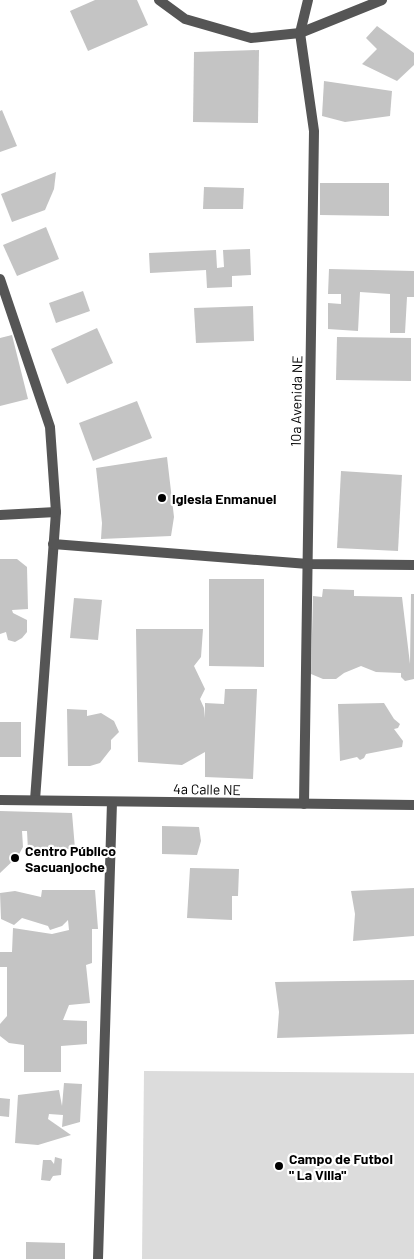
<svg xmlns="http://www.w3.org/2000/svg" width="414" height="1259" font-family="Barlow,sans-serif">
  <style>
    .green { fill: #dcdcdc }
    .building { fill: #c4c4c4 }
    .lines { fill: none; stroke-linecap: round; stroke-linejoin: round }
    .minor { stroke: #555; stroke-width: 10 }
    .poi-dot { fill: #000; stroke: #fff; stroke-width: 2 }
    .labels { text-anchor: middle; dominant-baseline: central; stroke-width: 4.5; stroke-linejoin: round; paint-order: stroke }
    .street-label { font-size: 14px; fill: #000; stroke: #fff }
    .poi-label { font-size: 14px; font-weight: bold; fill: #000; stroke: #fff; text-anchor: start }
  </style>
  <rect width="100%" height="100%" fill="#fff"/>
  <path class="green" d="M 144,1071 L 414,1073 L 414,1259 L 142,1259 Z"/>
  <g class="building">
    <path d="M 95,0 L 137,0 L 148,25 L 88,51 L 70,11 Z"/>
    <path d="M 377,26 L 414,53 L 414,65 L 397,81 L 362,64 L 377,49 L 366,38 Z"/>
    <path d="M 259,50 L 258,123 L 193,122 L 194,52 Z"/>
    <path d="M 324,81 L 392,91 L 390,116 L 345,122 L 322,116 Z"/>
    <path d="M 2,110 L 17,146 L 0,152 L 0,111 Z"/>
    <path d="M 56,172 L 54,189 L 45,210 L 12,222 L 1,194 Z"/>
    <path d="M 320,183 L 389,183 L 389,216 L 320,215 Z"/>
    <path d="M 204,187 L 244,188 L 243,209 L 203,209 Z"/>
    <path d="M 46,227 L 59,259 L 17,276 L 3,245 Z"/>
    <path d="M 250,249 L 251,275 L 232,276 L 232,287 L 207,288 L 206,270 L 150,273 L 149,253 L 216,250 L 217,268 L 224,267 L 223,250 Z"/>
    <path d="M 329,269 L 414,271 L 414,297 L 407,297 L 405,333 L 390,333 L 390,294 L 360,292 L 358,331 L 328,329 L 328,303 L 341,304 L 341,294 L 328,294 Z"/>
    <path d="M 83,291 L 90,311 L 56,323 L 49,303 Z"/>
    <path d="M 253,306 L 254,341 L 196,343 L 194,308 Z"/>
    <path d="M 97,328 L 113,363 L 67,384 L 51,349 Z"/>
    <path d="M 12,335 L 28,399 L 0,406 L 0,338 Z"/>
    <path d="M 337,337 L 411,338 L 411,381 L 336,380 Z"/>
    <path d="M 137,401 L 152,438 L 93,461 L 79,423 Z"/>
    <path d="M 167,457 L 174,517 L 171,536 L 101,539 L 102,523 L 96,468 Z"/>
    <path d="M 341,471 L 402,475 L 398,551 L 337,548 Z"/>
    <path d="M 0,559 L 17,559 L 27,567 L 28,609 L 12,610 L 13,613 L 27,620 L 27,632 L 22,638 L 15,642 L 8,640 L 6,632 L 0,634 Z"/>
    <path d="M 209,579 L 264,579 L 264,667 L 209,666 Z"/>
    <path d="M 323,589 L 354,590 L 354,596 L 402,597 L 410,664 L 411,594 L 414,594 L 414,679 L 405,681 L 401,677 L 401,673 L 376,672 L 361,666 L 344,673 L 336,679 L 323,679 L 311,674 L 313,596 L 322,597 Z"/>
    <path d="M 74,598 L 102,600 L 98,640 L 70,638 Z"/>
    <path d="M 136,629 L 203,629 L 201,657 L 194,666 L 205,689 L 200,699 L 204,708 L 205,718 L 205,703 L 224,704 L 225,689 L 257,689 L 253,779 L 205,777 L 205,752 L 182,765 L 138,762 Z"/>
    <path d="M 384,703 L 394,719 L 400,724 L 398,728 L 394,729 L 403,741 L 402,747 L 366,754 L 364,758 L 360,760 L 357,757 L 340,761 L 338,704 Z"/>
    <path d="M 67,709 L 87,710 L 87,716 L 101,713 L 114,721 L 119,732 L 111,740 L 111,749 L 100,763 L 90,766 L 68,766 Z"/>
    <rect x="0" y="722" width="21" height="35"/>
    <path d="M 0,811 L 72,813 L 75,849 L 28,850 L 27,831 L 22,831 L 23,847 L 18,856 L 0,873 Z"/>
    <path d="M 162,826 L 199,827 L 201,841 L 197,855 L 162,854 Z"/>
    <path d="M 190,868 L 239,869 L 238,896 L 232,896 L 232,920 L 187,918 Z"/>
    <path d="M 414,888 L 414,936 L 353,941 L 355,914 L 351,891 Z"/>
    <path d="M 42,890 L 95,890 L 98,929 L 92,929 L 92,963 L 86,965 L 90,1003 L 69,1005 L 63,1020 L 87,1021 L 87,1044 L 61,1046 L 61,1072 L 24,1072 L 24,1045 L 9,1043 L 0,1036 L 0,1024 L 7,1016 L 7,967 L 0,967 L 0,952 L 12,952 L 13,928 L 52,934 L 69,930 L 68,920 L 62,926 L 50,930 L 48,926 L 22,918 L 14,925 L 1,919 L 0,893 L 15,891 L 41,897 Z"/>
    <path d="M 414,980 L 414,1034 L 277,1038 L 279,1012 L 275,982 Z"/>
    <path d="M 64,1083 L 82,1084 L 80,1122 L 62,1127 L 63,1115 L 49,1114 L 48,1119 L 71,1135 L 38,1145 L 15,1143 L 18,1095 L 59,1090 L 62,1106 Z"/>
    <path d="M 0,1098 L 10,1099 L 9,1117 L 0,1116 Z"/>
    <path d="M 55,1157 L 62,1159 L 61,1175 L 53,1176 L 50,1181 L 41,1180 L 43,1160 L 51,1160 L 54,1164 Z"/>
    <path d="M 26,1242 L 65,1243 L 65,1259 L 26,1259 Z"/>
  </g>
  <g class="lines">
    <g class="minor">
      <path d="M 159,0 L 185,19 L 251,38 L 300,33 L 382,0"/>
      <path d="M 0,279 L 50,427 L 56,512 L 35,800"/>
      <path d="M 0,515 L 56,512"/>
      <path d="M 53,544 L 308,564 L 414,565"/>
      <path d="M 0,800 L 414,805"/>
      <path d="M 304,804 L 314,131 L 300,33 L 308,0"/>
      <path d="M 98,1259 L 112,802"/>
    </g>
  </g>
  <g class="poi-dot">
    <circle cx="162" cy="498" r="5"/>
    <circle cx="15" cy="858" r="5"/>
    <circle cx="279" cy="1166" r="5"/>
  </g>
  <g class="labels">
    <g class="street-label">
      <text transform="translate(296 401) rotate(-89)">10a Avenida NE</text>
      <text transform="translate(207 789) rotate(1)">4a Calle NE</text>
    </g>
    <g class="poi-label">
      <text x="172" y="498">Iglesia Enmanuel</text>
      <text x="25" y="850">Centro Público<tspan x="25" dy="16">Sacuanjoche</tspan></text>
      <text x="289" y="1158">Campo de Futbol<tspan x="289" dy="16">" La Villa"</tspan></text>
    </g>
  </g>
</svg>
